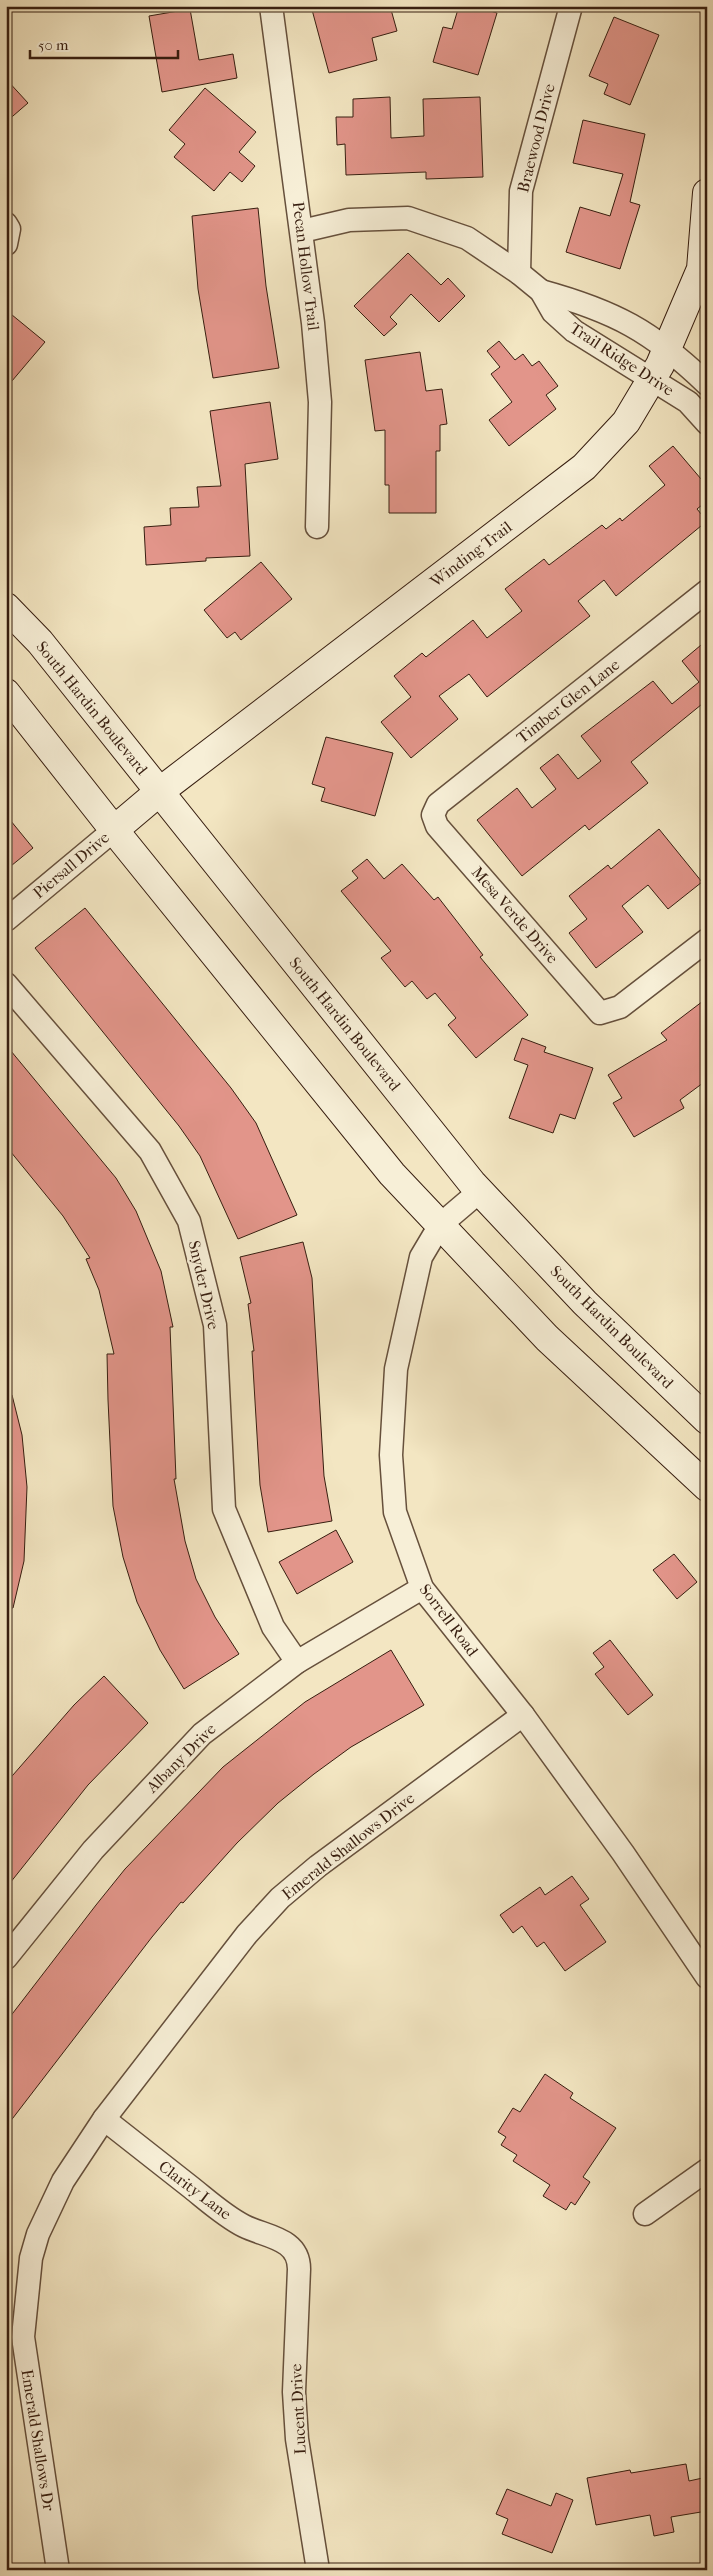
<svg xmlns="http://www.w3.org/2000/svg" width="713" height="2576" font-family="'IM FELL French Canon',serif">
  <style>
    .building { fill: #e2958a; stroke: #371e10 }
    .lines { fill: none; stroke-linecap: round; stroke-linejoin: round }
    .street-casing { stroke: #66503c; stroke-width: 25 }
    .secondary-casing { stroke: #371e10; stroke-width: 30 }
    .street { stroke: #f7efd7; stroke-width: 22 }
    .secondary { stroke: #f7efd7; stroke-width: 28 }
    .labels { text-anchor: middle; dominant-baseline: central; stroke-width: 5; stroke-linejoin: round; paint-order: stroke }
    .street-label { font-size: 16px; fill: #371e10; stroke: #f7efd7 }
  </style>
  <rect width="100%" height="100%" fill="#f3e6c2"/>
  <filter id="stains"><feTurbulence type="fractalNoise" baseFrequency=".004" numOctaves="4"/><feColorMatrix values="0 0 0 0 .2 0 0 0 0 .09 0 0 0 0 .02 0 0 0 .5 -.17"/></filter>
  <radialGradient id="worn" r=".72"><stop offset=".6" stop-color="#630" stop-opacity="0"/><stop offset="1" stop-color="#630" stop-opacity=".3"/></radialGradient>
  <g class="building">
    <path d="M 311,6 L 390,6 L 397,31 L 372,38 L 377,60 L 329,73 Z"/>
    <path d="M 459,6 L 474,6 L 497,13 L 478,75 L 433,62 L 443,27 L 452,29 Z"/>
    <path d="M 190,9 L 199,60 L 233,54 L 237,78 L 162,92 L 149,16 Z"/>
    <path d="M 614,17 L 659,35 L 630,105 L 604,94 L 608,84 L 589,76 Z"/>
    <path d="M 6,79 L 28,103 L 6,122 Z"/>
    <path d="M 205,88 L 256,132 L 239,152 L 255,166 L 242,182 L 230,172 L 214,191 L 174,157 L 185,144 L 169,130 Z"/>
    <path d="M 390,97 L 391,138 L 424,136 L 423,99 L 480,97 L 483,177 L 426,179 L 426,172 L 346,175 L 345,144 L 337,145 L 336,117 L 353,117 L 353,99 Z"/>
    <path d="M 583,120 L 645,134 L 630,202 L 640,205 L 620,269 L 566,252 L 580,207 L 610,216 L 623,174 L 573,163 Z"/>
    <path d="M 258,208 L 266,286 L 279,368 L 213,378 L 198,289 L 192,216 Z"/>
    <path d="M 408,253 L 441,285 L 448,278 L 465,296 L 439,322 L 411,294 L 390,317 L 397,324 L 384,336 L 354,306 Z"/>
    <path d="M 6,310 L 45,342 L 6,388 Z"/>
    <path d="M 499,341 L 515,360 L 523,354 L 532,366 L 539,361 L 558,386 L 546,395 L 556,409 L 509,446 L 489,420 L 512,402 L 491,374 L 500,367 L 487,351 Z"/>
    <path d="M 420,352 L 426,391 L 442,389 L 447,424 L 440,425 L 440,451 L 436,451 L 436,513 L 389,513 L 389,485 L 385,485 L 385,430 L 375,431 L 365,360 Z"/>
    <path d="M 270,402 L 278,459 L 245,464 L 250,556 L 206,558 L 206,561 L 146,565 L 144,527 L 171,525 L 170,508 L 199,507 L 197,487 L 221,486 L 210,411 Z"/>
    <path d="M 673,446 L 707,486 L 707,501 L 697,509 L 707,521 L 616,596 L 604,580 L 578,601 L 590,616 L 487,697 L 469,674 L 439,696 L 458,719 L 411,758 L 381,722 L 411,697 L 394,676 L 422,653 L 426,657 L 473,620 L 487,638 L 522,611 L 505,589 L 544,559 L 549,565 L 602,525 L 606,529 L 620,518 L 622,521 L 665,485 L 649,466 Z"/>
    <path d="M 261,562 L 292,599 L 241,640 L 235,632 L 227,638 L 204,610 Z"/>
    <path d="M 707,640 L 707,700 L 631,762 L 648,783 L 589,830 L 585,825 L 522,876 L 477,820 L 517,788 L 532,808 L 556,789 L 540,768 L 558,754 L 578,779 L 601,761 L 581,736 L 653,681 L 672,704 L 699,682 L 682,661 Z"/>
    <path d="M 326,737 L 393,753 L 375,816 L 321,801 L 325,788 L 312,784 Z"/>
    <path d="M 6,815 L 33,848 L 6,870 Z"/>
    <path d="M 659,829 L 702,882 L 668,909 L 648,885 L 622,906 L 643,932 L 596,968 L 569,933 L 587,919 L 569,896 L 608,865 L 611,869 Z"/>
    <path d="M 367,859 L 384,879 L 402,864 L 434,900 L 438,897 L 483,955 L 480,957 L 528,1015 L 476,1058 L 448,1025 L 456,1018 L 435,993 L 427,999 L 412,981 L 405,987 L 381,958 L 391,951 L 341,891 L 358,878 L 352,871 Z"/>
    <path d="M 85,908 L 231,1088 L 256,1123 L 297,1215 L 238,1239 L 200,1156 L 179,1126 L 35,948 Z"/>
    <path d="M 707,998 L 707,1080 L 680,1100 L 684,1108 L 634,1137 L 613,1103 L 622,1098 L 608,1075 L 667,1040 L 661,1033 Z"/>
    <path d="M 522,1038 L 546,1047 L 544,1052 L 593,1068 L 575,1119 L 560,1114 L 553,1133 L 509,1118 L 528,1065 L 514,1060 Z"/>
    <path d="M 6,1045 L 116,1178 L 136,1211 L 161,1271 L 173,1327 L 170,1327 L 176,1479 L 174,1479 L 185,1541 L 196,1579 L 215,1617 L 239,1654 L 184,1689 L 160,1650 L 137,1602 L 123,1557 L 113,1506 L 108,1400 L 107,1354 L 114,1354 L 99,1290 L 86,1259 L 90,1258 L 63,1216 L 6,1146 Z"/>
    <path d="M 303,1242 L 312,1278 L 324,1476 L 332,1521 L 268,1532 L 260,1485 L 252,1351 L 254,1351 L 248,1304 L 251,1303 L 240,1257 Z"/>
    <path d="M 12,1395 L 22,1435 L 27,1487 L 24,1561 L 13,1608 L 6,1608 L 6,1396 Z"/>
    <path d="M 336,1530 L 353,1562 L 297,1594 L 279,1562 Z"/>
    <path d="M 674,1554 L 697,1582 L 677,1599 L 653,1570 Z"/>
    <path d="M 610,1640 L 653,1695 L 628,1715 L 595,1674 L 604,1667 L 593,1653 Z"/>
    <path d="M 391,1650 L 424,1705 L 351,1747 L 314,1774 L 278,1803 L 237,1843 L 183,1903 L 181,1902 L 152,1937 L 6,2127 L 6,2022 L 96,1905 L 125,1869 L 223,1767 L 305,1702 Z"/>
    <path d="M 104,1676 L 148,1723 L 88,1785 L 6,1888 L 6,1783 L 74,1705 Z"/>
    <path d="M 572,1876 L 589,1899 L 580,1905 L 606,1942 L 565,1971 L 544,1942 L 537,1947 L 522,1926 L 513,1933 L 500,1915 L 540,1887 L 545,1895 Z"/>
    <path d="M 545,2074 L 573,2093 L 570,2098 L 616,2128 L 583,2177 L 590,2182 L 575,2205 L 571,2202 L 566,2210 L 543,2196 L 550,2185 L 513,2161 L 517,2155 L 501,2145 L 506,2137 L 498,2132 L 513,2108 L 520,2112 Z"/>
    <path d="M 686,2464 L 689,2481 L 707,2477 L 707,2511 L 671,2517 L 674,2532 L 654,2536 L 650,2515 L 596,2525 L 587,2478 L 630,2470 L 631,2473 Z"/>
    <path d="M 507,2489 L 551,2506 L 556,2493 L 573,2500 L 552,2553 L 502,2534 L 508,2519 L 496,2514 Z"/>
  </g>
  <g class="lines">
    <defs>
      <g id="street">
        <path d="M 271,6 L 313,323 L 320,402 L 317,527"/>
        <path d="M 6,224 L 9,229 L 6,244"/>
        <path d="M 302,231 L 349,220 L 408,218 L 467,238 L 519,273 L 541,291 L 553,312 L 574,331 L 688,402 L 707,423"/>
        <path d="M 519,273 L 521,191 L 571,6"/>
        <path d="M 541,291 C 614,311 652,331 707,384"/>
        <path d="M 707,591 L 438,804 L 433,815 L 437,826 L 600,1013 L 620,1007 L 707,940"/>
        <path d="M 6,920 L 114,830"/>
        <path d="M 6,984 L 150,1151 L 189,1221 L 215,1325 L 224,1509 L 273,1627 L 297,1662"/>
        <path d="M 480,1191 L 440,1225 L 421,1257 L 396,1369 L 391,1455 L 395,1512 L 422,1588 L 523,1715 L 623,1853 L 707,1977"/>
        <path d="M 6,1958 L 93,1850 L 202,1734 L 297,1662 L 422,1588"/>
        <path d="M 104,2119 C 132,2141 160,2163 188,2185 C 206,2199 224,2216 244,2226 C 266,2237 299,2238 299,2269 L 294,2392 L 297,2439 L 318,2570"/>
        <path d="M 645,2214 L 707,2170"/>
        <path d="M 58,2570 L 23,2337 L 31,2258 L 38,2234 L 63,2181 L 104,2119 L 247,1934 L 280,1898 L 318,1866 L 523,1715"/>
      </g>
      <g id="secondary">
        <path d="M 6,607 L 40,642 L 472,1183 L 585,1303 L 707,1420"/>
        <path d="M 6,693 L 114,830 L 392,1174 L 547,1338 L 707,1487"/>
        <path d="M 114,830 L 159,792 L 584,467 L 626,422 L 660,365 L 701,269 L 707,193"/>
      </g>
    </defs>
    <use href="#street" class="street-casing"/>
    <use href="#secondary" class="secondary-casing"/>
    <use href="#street" class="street"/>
    <use href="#secondary" class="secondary"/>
  </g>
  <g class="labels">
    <g class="street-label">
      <text transform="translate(536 138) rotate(-76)">Braewood Drive</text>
      <text transform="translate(306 266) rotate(83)">Pecan Hollow Trail</text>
      <text transform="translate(622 359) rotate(33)">Trail Ridge Drive</text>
      <text transform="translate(471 554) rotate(-37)">Winding Trail</text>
      <text transform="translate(568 701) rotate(-38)">Timber Glen Lane</text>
      <text transform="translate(92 708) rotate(51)">South Hardin Boulevard</text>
      <text transform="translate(71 865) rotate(-40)">Piersall Drive</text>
      <text transform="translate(515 915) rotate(49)">Mesa Verde Drive</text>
      <text transform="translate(345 1024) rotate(51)">South Hardin Boulevard</text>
      <text transform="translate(204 1285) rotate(77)">Snyder Drive</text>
      <text transform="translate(612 1327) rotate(45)">South Hardin Boulevard</text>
      <text transform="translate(449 1620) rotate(53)">Sorrell Road</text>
      <text transform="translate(181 1758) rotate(-45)">Albany Drive</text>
      <text transform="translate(348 1846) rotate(-38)">Emerald Shallows Drive</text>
      <text transform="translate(195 2190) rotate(37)">Clarity Lane</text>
      <text transform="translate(298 2409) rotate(-93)">Lucent Drive</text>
      <text transform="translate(38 2440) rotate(81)">Emerald Shallows Dr</text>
    </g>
  </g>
  <rect width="713" height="2576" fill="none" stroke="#f3e6c2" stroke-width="25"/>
  <rect x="8" y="8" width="698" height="2561" fill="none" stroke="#371e10" stroke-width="2.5"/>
  <rect x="12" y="12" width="688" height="2551" fill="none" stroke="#371e10"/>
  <path d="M30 50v8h148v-8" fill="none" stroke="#371e10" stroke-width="2.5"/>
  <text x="38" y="50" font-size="15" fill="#371e10" stroke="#f7efd7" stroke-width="4" paint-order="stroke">50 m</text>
  <rect width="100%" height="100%" filter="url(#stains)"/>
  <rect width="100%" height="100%" fill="url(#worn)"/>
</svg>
